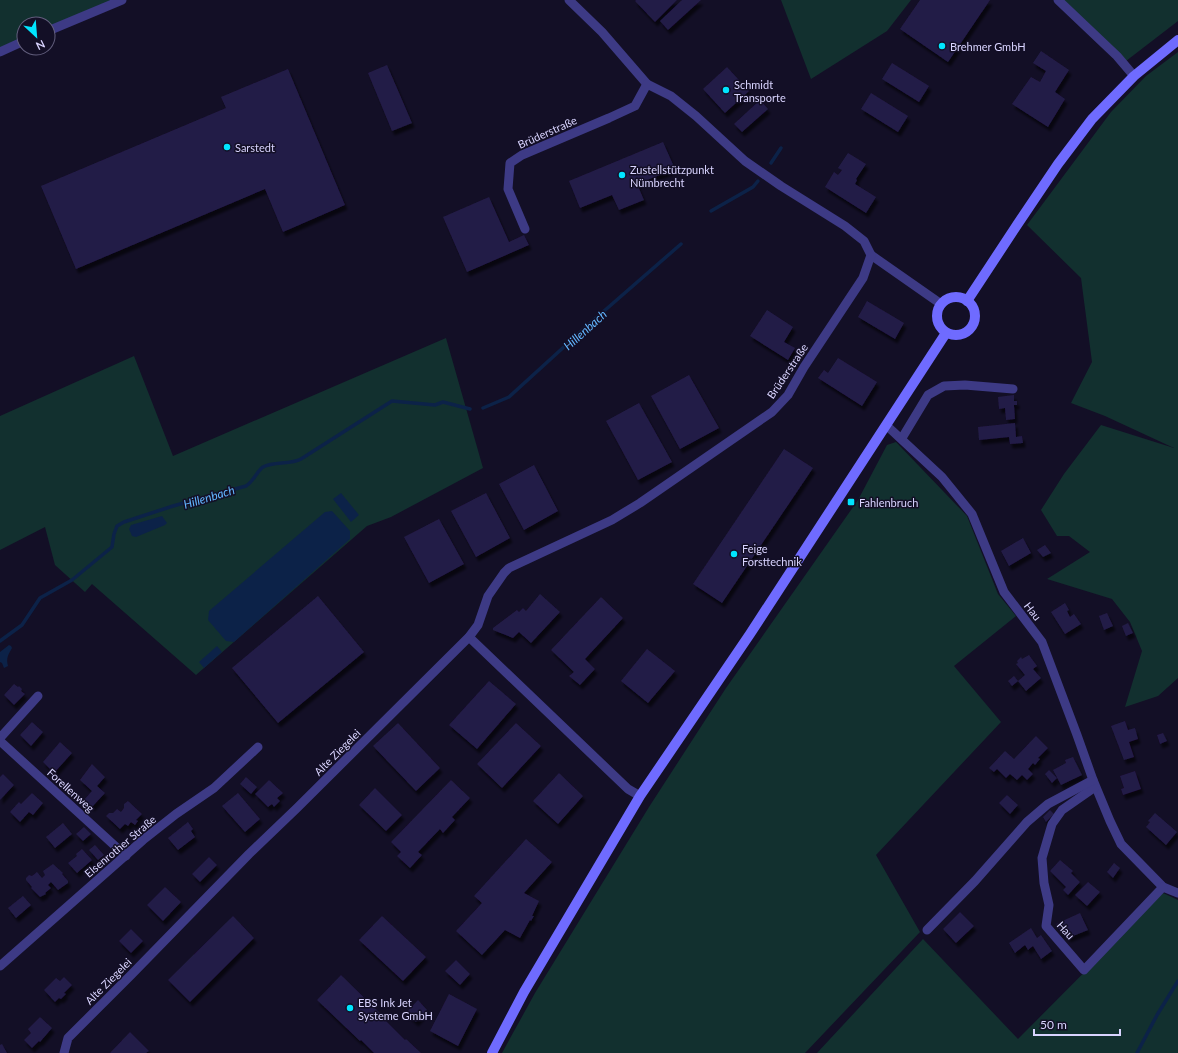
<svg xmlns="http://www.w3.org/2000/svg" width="1178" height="1053" font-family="Lato,sans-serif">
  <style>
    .green { fill: #12302f }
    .water { fill: #0c2248 }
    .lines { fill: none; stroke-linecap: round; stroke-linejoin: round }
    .stream { stroke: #0c2248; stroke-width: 3.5 }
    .building { fill: #241b47; filter: url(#shadow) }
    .minor { stroke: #3d3a85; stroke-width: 9 }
    .secondary { stroke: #6f6bff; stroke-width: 10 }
    .poi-dot { fill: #00e5ff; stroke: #130f26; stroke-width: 1.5 }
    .labels { text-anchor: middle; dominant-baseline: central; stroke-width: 3; stroke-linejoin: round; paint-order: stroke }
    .poi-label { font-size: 11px; fill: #d9d4ff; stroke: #130f26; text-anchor: start }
    .street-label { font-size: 11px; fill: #d9d4ff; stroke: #130f26 }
    .water-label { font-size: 12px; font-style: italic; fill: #62b6ff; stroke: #130f26 }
  </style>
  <defs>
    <filter id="shadow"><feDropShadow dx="2.5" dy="4.5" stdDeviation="1" flood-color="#0009"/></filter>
  </defs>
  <rect width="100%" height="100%" fill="#130f26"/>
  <g class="green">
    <path d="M 0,0 L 117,0 L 48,30 L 48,24 L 24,24 L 24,41 L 0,51 Z"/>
    <path d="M 781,0 L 911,0 L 887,31 L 811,79 Z"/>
    <path d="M 1058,0 L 1178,0 L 1178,21 L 1126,61 Z"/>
    <path d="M 1178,52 L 1178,678 L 1158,696 L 1125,707 L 1142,651 L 1130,622 L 1112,599 L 1047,579 L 1090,552 L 1069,536 L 1057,536 L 1041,510 L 1064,474 L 1101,425 L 1174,448 L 1105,416 L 1071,403 L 1092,362 L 1081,278 L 1027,225 L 1111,112 L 1146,76 Z"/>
    <path d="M 446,338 L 483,468 L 391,517 L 367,526 L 196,675 L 92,584 L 85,592 L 55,565 L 45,527 L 0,550 L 0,416 L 134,356 L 173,456 Z"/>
    <path d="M 896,442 L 967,516 L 998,594 L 1016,616 L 954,666 L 1001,722 L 876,855 L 920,932 L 805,1053 L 502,1053 L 535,993 L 649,807 L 726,688 L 858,500 L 887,445 Z"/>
    <path d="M 1163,893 L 1178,900 L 1178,1053 L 817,1053 L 923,939 L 1018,1039 Z"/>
  </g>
  <g class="water">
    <path d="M 341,493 L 359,515 L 351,522 L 333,499 Z"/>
    <path d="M 332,511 L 350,531 L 350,539 L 234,642 L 226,641 L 208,620 L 209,611 L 325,512 Z"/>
    <path d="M 162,516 L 167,523 L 165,525 L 136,537 L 132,536 L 129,529 L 131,525 Z"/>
    <path d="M 9,645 L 11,646 L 12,648 C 8,655 6,658 8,666 L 4,668 L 2,663 L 0,662 L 0,652 Z"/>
    <path d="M 217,646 L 222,652 L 204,668 L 199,662 Z"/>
  </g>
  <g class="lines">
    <g class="stream">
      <path d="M 771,163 L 781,148"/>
      <path d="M 711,211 L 753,187 L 758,181"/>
      <path d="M 483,408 L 509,397 L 588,325 L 681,244"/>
      <path d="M 0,641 L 22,625 L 40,598 L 72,580 L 112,547 L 114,534 L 117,526 L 124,522 L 173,506 L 246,486 C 254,481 257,471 263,467 C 274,461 290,465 301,459 L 392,401 L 435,405 L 443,402 L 470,409"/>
      <path d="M 1137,1053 L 1157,1015 L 1178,981"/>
    </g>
  </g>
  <g class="building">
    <path d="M 636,0 L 677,0 L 655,22 L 635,1 Z"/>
    <path d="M 682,0 L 701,0 L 668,30 L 660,21 Z"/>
    <path d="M 920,0 L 990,0 L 948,62 L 900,29 Z"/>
    <path d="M 1041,51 L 1069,70 L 1055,92 L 1065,99 L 1048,127 L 1012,104 L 1031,77 L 1040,82 L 1046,71 L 1033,63 Z"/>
    <path d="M 892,63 L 929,86 L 919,102 L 882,79 Z"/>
    <path d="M 387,65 L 412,123 L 392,131 L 368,73 Z"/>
    <path d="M 727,67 L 749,91 L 725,113 L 703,89 Z"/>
    <path d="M 288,69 L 345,205 L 283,232 L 265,189 L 76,269 L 41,186 L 226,108 L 221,97 Z"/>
    <path d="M 871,93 L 908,116 L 898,132 L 861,109 Z"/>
    <path d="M 760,100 L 768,109 L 742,132 L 734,124 Z"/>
    <path d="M 663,142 L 675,169 L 637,184 L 644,200 L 619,210 L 612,195 L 580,208 L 569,181 Z"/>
    <path d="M 848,153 L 866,164 L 856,179 L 857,180 L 855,184 L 876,197 L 866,213 L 825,187 L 834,172 L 838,175 L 842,170 L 838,168 Z"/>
    <path d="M 489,197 L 509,242 L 524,235 L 529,245 L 467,272 L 443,217 Z"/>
    <path d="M 867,301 L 904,323 L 895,339 L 858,317 Z"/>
    <path d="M 767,310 L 793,327 L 784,342 L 795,348 L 788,360 L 750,336 Z"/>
    <path d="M 838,358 L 877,382 L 862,406 L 818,378 L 824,370 L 828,373 Z"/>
    <path d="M 689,375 L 719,428 L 680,449 L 651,396 Z"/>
    <path d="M 1014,395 L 1014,401 L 1017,401 L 1017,405 L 1014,405 L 1015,419 L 1006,420 L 1005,408 L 999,409 L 998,397 Z"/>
    <path d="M 639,403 L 672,462 L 638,480 L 606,421 Z"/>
    <path d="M 1015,423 L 1016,437 L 1022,436 L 1023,443 L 1010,444 L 1009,437 L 979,440 L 978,427 Z"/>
    <path d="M 784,449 L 813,468 L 722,603 L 693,584 Z"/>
    <path d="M 534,465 L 558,511 L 524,530 L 499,484 Z"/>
    <path d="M 486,493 L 510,538 L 476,557 L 451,511 Z"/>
    <path d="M 439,519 L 464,564 L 429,583 L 404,537 Z"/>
    <path d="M 1023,538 L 1031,553 L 1009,566 L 1001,551 Z"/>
    <path d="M 1045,545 L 1051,553 L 1043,557 L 1037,550 Z"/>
    <path d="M 540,594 L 560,612 L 531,643 L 519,632 L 513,638 L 493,630 L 493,628 L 517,610 L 519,612 L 523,608 L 526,611 Z"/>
    <path d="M 318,596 L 364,652 L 278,723 L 232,668 Z"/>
    <path d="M 601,597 L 623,618 L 585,659 L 595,669 L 580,685 L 569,676 L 574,672 L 551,650 Z"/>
    <path d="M 1065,603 L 1069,610 L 1067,611 L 1070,617 L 1074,614 L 1081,624 L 1065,634 L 1051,612 Z"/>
    <path d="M 1107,613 L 1113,626 L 1104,630 L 1099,616 Z"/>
    <path d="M 1128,623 L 1133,633 L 1126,636 L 1122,626 Z"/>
    <path d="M 647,649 L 675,671 L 648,703 L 621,681 Z"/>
    <path d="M 1029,655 L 1037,666 L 1033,669 L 1041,678 L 1026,691 L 1018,681 L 1025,675 L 1016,664 L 1018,663 L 1017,661 L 1021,657 L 1022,659 Z"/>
    <path d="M 1014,676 L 1018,681 L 1012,686 L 1008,681 Z"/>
    <path d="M 489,681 L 516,704 L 477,749 L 449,725 Z"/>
    <path d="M 14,684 L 18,687 L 19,686 L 22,689 L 21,691 L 25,694 L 14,705 L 4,695 Z"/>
    <path d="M 1125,721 L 1128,730 L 1135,728 L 1138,739 L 1129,742 L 1134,757 L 1124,760 L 1111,726 Z"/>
    <path d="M 32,722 L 43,732 L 31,746 L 20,735 Z"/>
    <path d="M 398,723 L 440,768 L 416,791 L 373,746 Z"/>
    <path d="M 516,723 L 541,746 L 502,788 L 477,764 Z"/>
    <path d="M 1163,733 L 1167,741 L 1160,744 L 1157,735 Z"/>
    <path d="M 1036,736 L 1048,748 L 1038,758 L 1040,759 L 1035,765 L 1033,763 L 1028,769 L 1033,774 L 1027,780 L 1022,775 L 1017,780 L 1010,774 L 1006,778 L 997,769 L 994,772 L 989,768 L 1005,751 L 1014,759 Z"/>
    <path d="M 60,742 L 72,753 L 54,773 L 43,762 Z"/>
    <path d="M 1073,757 L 1082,775 L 1061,785 L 1053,770 L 1066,763 L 1065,760 Z"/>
    <path d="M 92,764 L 105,777 L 97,786 L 105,793 L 92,807 L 84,800 L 92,791 L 80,780 Z"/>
    <path d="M 1049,770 L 1057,778 L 1052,783 L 1045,774 Z"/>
    <path d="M 1135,771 L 1141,789 L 1123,795 L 1121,789 L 1124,788 L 1120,776 Z"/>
    <path d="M 559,773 L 583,796 L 558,824 L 533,801 Z"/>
    <path d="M 3,774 L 14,785 L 0,800 L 0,777 Z"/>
    <path d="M 246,777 L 257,787 L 251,794 L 240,784 Z"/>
    <path d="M 269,780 L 283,793 L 277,798 L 280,801 L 274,807 L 272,804 L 268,807 L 255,794 Z"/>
    <path d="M 451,780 L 470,798 L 452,817 L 455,820 L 443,833 L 440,829 L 418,852 L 422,855 L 410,868 L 397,856 L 401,852 L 391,842 Z"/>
    <path d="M 375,788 L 402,815 L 386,831 L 359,805 Z"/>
    <path d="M 32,793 L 43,803 L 33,815 L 29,812 L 20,822 L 10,812 L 19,802 L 21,804 Z"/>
    <path d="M 238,793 L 260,819 L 245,832 L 222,806 Z"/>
    <path d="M 1007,795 L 1018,805 L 1010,814 L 999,803 Z"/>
    <path d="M 128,801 L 142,814 L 136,820 L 138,821 L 135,825 L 131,822 L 128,826 L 125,824 L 120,829 L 106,816 L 109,813 L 113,813 L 117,809 L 121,812 L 124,808 L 124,804 Z"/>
    <path d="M 1050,810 L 1054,814 L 1046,822 L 1043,817 Z"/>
    <path d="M 1155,813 L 1177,832 L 1166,845 L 1146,827 L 1150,822 L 1148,821 Z"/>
    <path d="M 188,822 L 193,829 L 191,831 L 195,837 L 178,850 L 168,838 Z"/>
    <path d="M 63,823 L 72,834 L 55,848 L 46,837 Z"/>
    <path d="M 84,827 L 91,834 L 83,841 L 76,834 Z"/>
    <path d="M 526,839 L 552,862 L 524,893 L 539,901 L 532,916 L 534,916 L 531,921 L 530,920 L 520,938 L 505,930 L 482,955 L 456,931 L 482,903 L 474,896 Z"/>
    <path d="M 95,845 L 104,855 L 98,860 L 89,850 Z"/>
    <path d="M 82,849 L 92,860 L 77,873 L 68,863 L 77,856 L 76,854 Z"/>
    <path d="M 209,857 L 217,865 L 200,882 L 192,874 Z"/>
    <path d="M 1060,860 L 1073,871 L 1071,873 L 1080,882 L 1068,895 L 1063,890 L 1066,887 L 1050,871 Z"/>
    <path d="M 1114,863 L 1120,868 L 1113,878 L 1107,872 Z"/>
    <path d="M 53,864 L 63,873 L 62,874 L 68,881 L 68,883 L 58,890 L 51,882 L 48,885 L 51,888 L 45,893 L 46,894 L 40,897 L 31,888 L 32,887 L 26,880 L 26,878 L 29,875 L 32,876 L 37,872 L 42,878 L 45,875 L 43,871 Z"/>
    <path d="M 1088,882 L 1100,892 L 1087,906 L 1075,895 Z"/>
    <path d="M 165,887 L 181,902 L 163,921 L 147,905 Z"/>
    <path d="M 23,896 L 31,905 L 16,918 L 8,908 Z"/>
    <path d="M 960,912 L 974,926 L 956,943 L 943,929 Z"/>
    <path d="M 1080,913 L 1088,930 L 1068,938 L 1065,931 L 1061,933 L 1056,924 Z"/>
    <path d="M 233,916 L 254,938 L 190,1002 L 168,980 Z"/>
    <path d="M 382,916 L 426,957 L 403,981 L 359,940 Z"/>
    <path d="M 1031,928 L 1037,938 L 1041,935 L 1052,951 L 1041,959 L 1033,946 L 1028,950 L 1025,945 L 1015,953 L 1009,943 Z"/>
    <path d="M 131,929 L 143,941 L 131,953 L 119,941 Z"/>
    <path d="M 456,960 L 470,974 L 460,985 L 445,971 Z"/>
    <path d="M 341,975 L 384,1017 L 383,1018 L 405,1040 L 406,1039 L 421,1053 L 374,1053 L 361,1040 L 360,1041 L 317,1000 Z"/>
    <path d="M 64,977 L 72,985 L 64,993 L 66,994 L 61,999 L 59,998 L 55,1002 L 44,990 L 56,978 L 60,981 Z"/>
    <path d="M 449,994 L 477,1009 L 458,1046 L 430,1031 Z"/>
    <path d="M 418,1000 L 427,1010 L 416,1022 L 406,1013 Z"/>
    <path d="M 40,1017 L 52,1028 L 40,1042 L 39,1041 L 32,1048 L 24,1040 L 31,1033 L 28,1029 Z"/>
    <path d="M 130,1032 L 149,1051 L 146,1053 L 110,1053 Z"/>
    <path d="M 2,1044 L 7,1053 L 0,1053 L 0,1045 Z"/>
  </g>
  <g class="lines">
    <g class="minor">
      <path d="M 569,0 L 602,32 L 647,84"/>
      <path d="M 1058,0 L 1117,56 L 1134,76"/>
      <path d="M 48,31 L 122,0"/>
      <path d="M 0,52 L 24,41"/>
      <path d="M 871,255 L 941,304"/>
      <path d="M 886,425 L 942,477 L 972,514 L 1004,592 L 1042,642 L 1077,735 L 1093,780 L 1110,821 L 1121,844 L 1163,887 L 1178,893"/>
      <path d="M 902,438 L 928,395 L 944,386 L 965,385 L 1013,389"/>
      <path d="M 469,637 L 628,789 L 640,796"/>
      <path d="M 0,738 L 38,696"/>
      <path d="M 0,741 L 126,856"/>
      <path d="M 1095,787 L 1062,810 L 1052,824 L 1042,858 L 1044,883 L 1049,905 L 1046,926 L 1084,970 L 1163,887"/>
      <path d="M 927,930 L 975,881 L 1027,822 L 1048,804 L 1093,780"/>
      <path d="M 0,966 L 143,840 L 176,814 L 214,788 L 258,747"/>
      <path d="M 64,1053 L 68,1038 L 131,975 L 249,854 L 297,808 L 469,637 L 478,625 L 488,596 L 504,573 L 509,568 L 612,520 L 640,503 L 772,412 L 788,395 L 804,367 L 863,278 L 871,255 L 864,241 L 845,226 L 781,186 L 745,161 L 696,116 L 671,96 L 647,84 L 635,106 L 609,118 L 522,155 L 510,163 L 508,189 L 525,229"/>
    </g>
    <g class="secondary">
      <circle cx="956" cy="316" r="19"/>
      <path d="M 967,301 L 1017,225 L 1058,164 L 1092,119 L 1134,76 L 1178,40"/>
      <path d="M 492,1053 L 524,992 L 640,796 L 750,634 L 946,333"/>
    </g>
  </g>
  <g class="poi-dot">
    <circle cx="942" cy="46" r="4"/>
    <circle cx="726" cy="90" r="4"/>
    <circle cx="227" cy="147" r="4"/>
    <circle cx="622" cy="175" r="4"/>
    <rect x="847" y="498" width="8" height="8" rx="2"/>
    <circle cx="734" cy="554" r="4"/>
    <circle cx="350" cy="1008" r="4"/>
  </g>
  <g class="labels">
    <g class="poi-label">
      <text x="950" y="46">Brehmer GmbH</text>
      <text x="734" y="84">Schmidt<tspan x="734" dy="13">Transporte</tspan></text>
      <text x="235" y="147">Sarstedt</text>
      <text x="630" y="169">Zustellstützpunkt<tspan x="630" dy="13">Nümbrecht</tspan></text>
      <text x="859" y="502">Fahlenbruch</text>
      <text x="742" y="548">Feige<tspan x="742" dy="13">Forsttechnik</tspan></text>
      <text x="358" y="1002">EBS Ink Jet<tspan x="358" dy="13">Systeme GmbH</tspan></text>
    </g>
    <g class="street-label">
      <text transform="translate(547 132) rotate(-24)">Brüderstraße</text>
      <text transform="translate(787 371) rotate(-56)">Brüderstraße</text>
      <text transform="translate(1033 611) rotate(52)">Hau</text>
      <text transform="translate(337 752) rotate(-45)">Alte Ziegelei</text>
      <text transform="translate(71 790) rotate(42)">Forellenweg</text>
      <text transform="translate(120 846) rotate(-40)">Elsenrother Straße</text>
      <text transform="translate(1066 930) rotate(48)">Hau</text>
      <text transform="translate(108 981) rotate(-45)">Alte Ziegelei</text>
    </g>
    <g class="water-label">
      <text transform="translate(585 330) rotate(-42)">Hillenbach</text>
      <text transform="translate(209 497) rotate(-17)">Hillenbach</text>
    </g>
  </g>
  <g transform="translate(36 36) rotate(154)"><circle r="19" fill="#130f26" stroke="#625e7d"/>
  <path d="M0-3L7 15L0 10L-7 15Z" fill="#00e5ff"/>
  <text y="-6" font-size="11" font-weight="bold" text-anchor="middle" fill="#d9d4ff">N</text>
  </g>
  <path d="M1034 1029v6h86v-6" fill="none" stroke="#d9d4ff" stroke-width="2"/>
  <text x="1040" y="1029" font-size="12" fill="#d9d4ff" stroke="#130f26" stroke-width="3" paint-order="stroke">50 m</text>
</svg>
